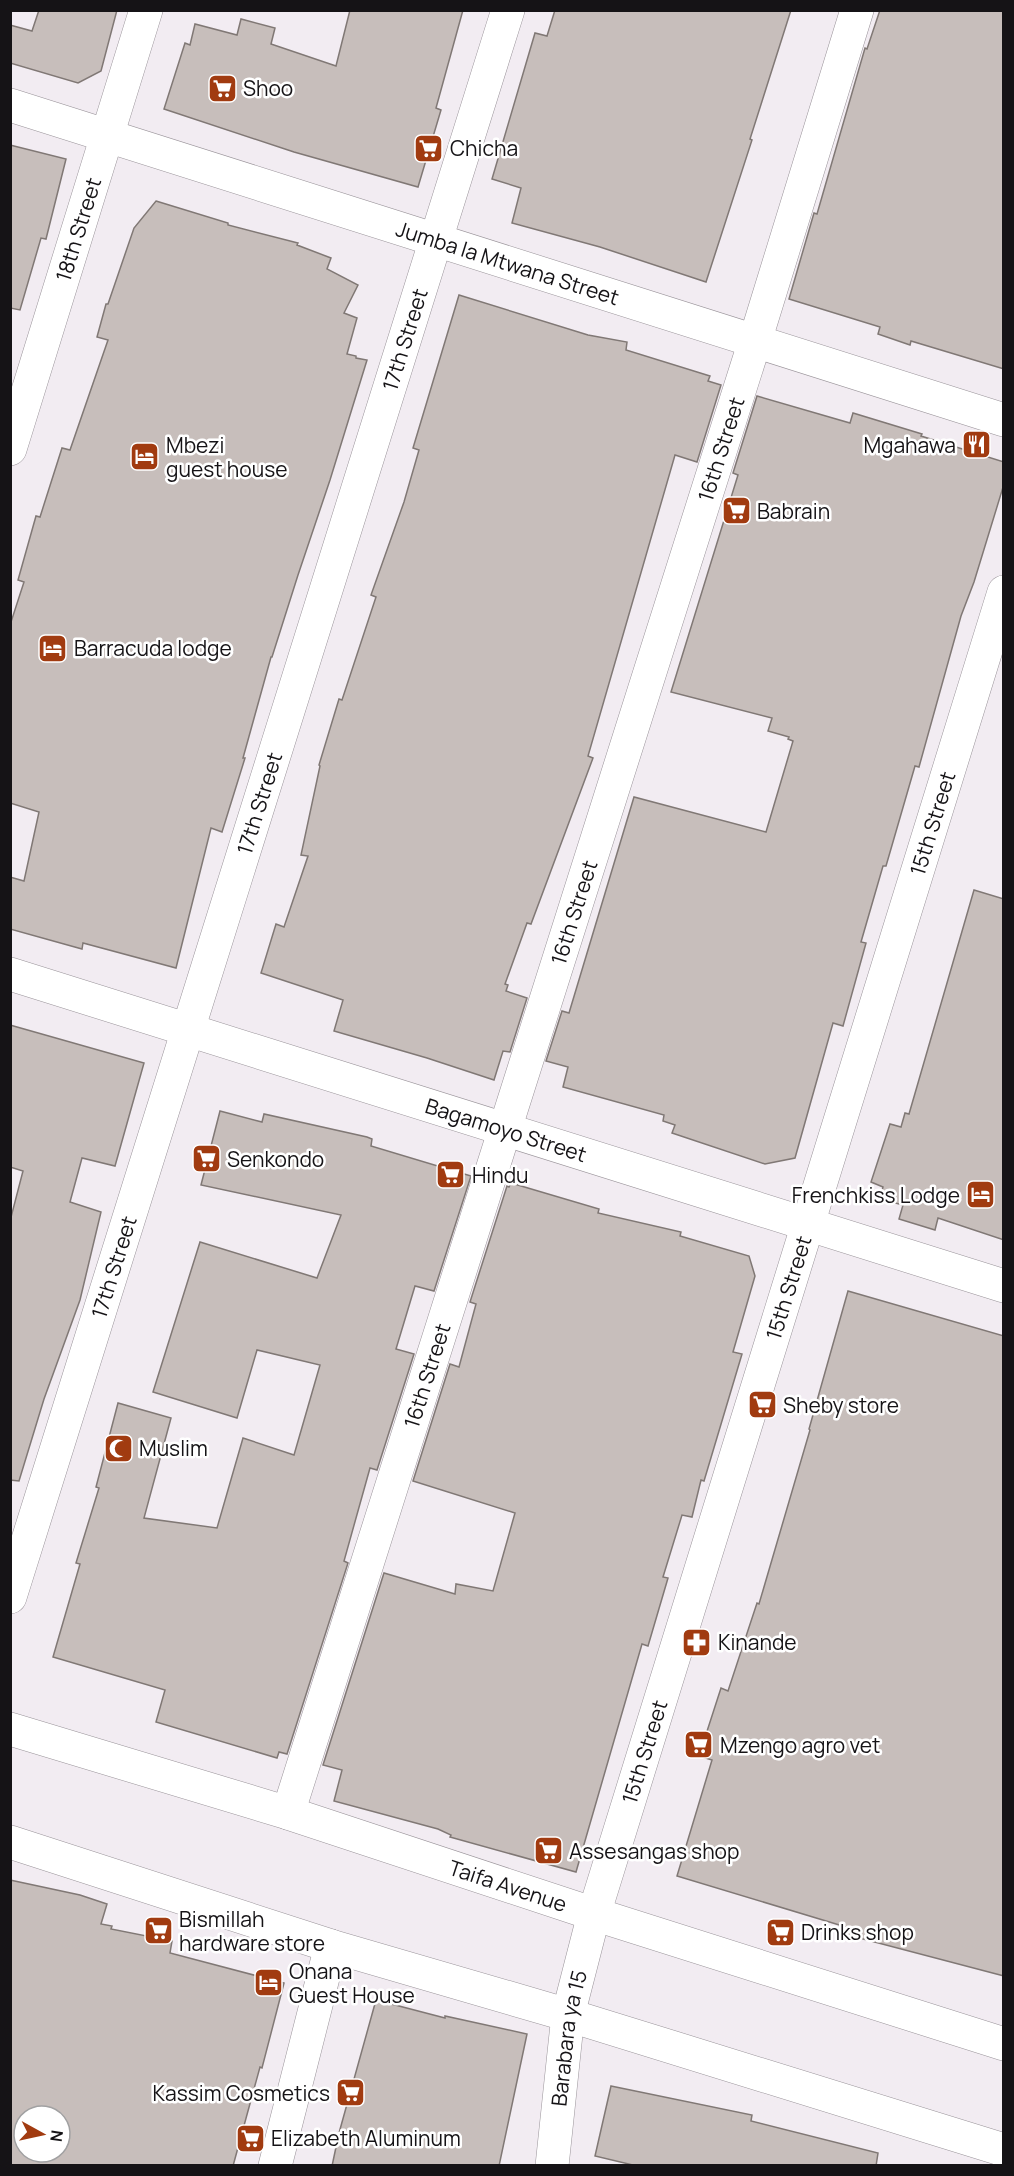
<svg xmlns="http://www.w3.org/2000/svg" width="1014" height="2176" font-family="Manrope,sans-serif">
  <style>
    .building { fill: #c7bebb; stroke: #807875; stroke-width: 1.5; fill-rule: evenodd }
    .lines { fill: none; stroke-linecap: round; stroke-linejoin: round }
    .minor-casing { stroke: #9a949a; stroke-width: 34 }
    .major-casing { stroke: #9a949a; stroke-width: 34 }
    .minor { stroke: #fff; stroke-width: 33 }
    .major { stroke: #fff; stroke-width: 33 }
    .labels { text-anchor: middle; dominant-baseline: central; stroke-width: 5; stroke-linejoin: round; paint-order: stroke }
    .poi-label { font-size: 21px; fill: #151316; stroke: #fff; text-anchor: start }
    .street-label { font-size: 21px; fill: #151316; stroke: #fff }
  </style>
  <rect width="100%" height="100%" fill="#f2ecf2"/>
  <g class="building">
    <path d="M 39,10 L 117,10 L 101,71 L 78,83 L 10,63 L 10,25 L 32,31 Z"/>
    <path d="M 350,10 L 463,10 L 436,108 L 441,110 L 418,187 L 294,152 L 164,109 L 185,43 L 190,45 L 195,24 L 237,35 L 241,19 L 275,28 L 271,44 L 336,66 Z"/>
    <path d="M 555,10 L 791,10 L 750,139 L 752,140 L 706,282 L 600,247 L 512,223 L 521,188 L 492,179 L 535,33 L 547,36 Z"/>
    <path d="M 880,10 L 1004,10 L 1004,369 L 911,341 L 910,345 L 878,334 L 880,327 L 789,299 L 814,213 L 817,214 L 865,48 L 867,49 Z"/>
    <path d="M 10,145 L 66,159 L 46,239 L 41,238 L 20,310 L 10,308 Z"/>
    <path d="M 156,201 L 228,223 L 228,225 L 298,243 L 297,245 L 331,258 L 327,269 L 358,285 L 344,313 L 357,318 L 347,354 L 356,356 L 356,358 L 367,360 L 330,480 L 298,575 L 272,657 L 271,657 L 243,758 L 245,758 L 222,832 L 211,828 L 176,968 L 83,943 L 82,949 L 10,929 L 10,877 L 24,881 L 39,812 L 10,803 L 10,625 L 24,582 L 18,580 L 36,516 L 40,517 L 62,448 L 70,450 L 108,340 L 97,337 L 106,304 L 108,304 L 134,228 Z"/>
    <path d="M 459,295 L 588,335 L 627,342 L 626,350 L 710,376 L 708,381 L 721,385 L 697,462 L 675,455 L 588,756 L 593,758 L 531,924 L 527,923 L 505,984 L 508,985 L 506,991 L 527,998 L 510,1052 L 503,1051 L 494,1080 L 427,1058 L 334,1031 L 343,1000 L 261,973 L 276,924 L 284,927 L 308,856 L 301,855 L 320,766 L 319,765 L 339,699 L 342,700 L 376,597 L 371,595 L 404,502 L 419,450 L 413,448 Z"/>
    <path d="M 757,396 L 850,423 L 853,413 L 922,434 L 921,436 L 1004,462 L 1004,484 L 974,582 L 961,616 L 919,767 L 915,766 L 886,866 L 883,866 L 861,942 L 866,943 L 843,1026 L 833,1023 L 795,1158 L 765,1164 L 672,1133 L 675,1125 L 663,1121 L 664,1115 L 563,1087 L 568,1067 L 546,1061 L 562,1011 L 569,1013 L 634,797 L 766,832 L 793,741 L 788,739 L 789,737 L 768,731 L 772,718 L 671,692 L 738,475 L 733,473 Z"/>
    <path d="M 974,890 L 1004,899 L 1004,1240 L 938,1218 L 935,1230 L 899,1219 L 903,1205 L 880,1199 L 883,1187 L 871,1182 L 890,1124 L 901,1127 L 905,1113 L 909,1114 Z"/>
    <path d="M 10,1025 L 144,1063 L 115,1166 L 82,1158 L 70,1202 L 101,1212 L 80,1300 L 44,1399 L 19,1481 L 10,1480 L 10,1221 L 23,1171 L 10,1167 Z"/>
    <path d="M 220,1111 L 262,1122 L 264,1114 L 367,1137 L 372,1139 L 371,1146 L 471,1176 L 434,1291 L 415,1286 L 396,1349 L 414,1354 L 377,1470 L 370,1468 L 344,1561 L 348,1563 L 287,1754 L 279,1752 L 277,1758 L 156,1722 L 165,1690 L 53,1657 L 80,1564 L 76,1563 L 99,1488 L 96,1487 L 118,1403 L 171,1418 L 144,1518 L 217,1528 L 243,1438 L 294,1455 L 320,1365 L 257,1350 L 237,1418 L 153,1392 L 200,1242 L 317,1278 L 341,1215 L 201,1185 Z"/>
    <path d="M 511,1183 L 599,1209 L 598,1213 L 681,1232 L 680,1236 L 749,1256 L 755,1276 L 733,1352 L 742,1354 L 704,1481 L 701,1480 L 692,1517 L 682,1515 L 663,1577 L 668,1578 L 648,1646 L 642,1644 L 576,1872 L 450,1837 L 451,1835 L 438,1829 L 334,1801 L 342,1770 L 323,1765 L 384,1573 L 455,1594 L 456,1584 L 493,1591 L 515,1513 L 413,1481 L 450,1364 L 459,1367 L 476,1304 L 470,1302 L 507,1186 L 509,1187 Z"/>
    <path d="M 848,1291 L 1004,1336 L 1004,1976 L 844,1934 L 846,1927 L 677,1876 L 712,1760 L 699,1756 L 721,1688 L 728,1691 L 757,1603 L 759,1604 L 810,1430 L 809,1429 Z"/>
    <path d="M 10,1880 L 80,1895 L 107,1904 L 101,1924 L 112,1926 L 111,1929 L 172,1941 L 170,1953 L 284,1983 L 262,2068 L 260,2067 L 233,2166 L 10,2166 ZM 24,2116 L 60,2116 L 60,2152 L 24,2152 Z"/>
    <path d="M 376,2000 L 445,2018 L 445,2016 L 527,2034 L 499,2166 L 332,2166 L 339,2133 Z"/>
    <path d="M 611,2086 L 752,2115 L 751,2121 L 878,2153 L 876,2166 L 637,2166 L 595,2156 Z"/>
  </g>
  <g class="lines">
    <defs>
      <g id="minor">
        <path id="s1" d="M 10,105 L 1004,420"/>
        <path id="s2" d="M 10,449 L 146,10"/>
        <path id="s3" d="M 10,974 L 1004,1286"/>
        <path id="s4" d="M 10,1597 L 508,10"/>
        <path id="s5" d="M 288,1813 L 755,341 L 857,10"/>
        <path d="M 275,2166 L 331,1946"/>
        <path id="s6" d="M 552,2166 L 568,2015 L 594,1914 L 1004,592"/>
      </g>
      <g id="major">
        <path id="s7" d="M 10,1729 L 288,1813 L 594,1914 L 1004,2044"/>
        <path d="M 10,1842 L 331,1946 L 568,2015 L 1004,2150"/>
      </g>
    </defs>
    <use href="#minor" class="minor-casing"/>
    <use href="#major" class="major-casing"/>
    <use href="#minor" class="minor"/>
    <use href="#major" class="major"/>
  </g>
  <defs>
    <symbol id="supermarket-square" viewBox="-11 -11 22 22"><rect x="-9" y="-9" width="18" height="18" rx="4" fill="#a13b10" stroke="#fff"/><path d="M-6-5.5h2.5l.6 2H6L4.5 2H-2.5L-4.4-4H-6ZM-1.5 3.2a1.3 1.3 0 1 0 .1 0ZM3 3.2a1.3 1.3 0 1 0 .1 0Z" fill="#fff"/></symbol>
    <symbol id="restaurant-square" viewBox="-11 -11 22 22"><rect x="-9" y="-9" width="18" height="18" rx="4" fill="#a13b10" stroke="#fff"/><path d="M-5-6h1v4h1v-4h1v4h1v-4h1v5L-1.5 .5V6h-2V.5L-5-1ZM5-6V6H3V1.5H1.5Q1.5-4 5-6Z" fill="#fff"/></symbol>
    <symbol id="hotel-square" viewBox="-11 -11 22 22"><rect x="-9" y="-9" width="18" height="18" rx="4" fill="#a13b10" stroke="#fff"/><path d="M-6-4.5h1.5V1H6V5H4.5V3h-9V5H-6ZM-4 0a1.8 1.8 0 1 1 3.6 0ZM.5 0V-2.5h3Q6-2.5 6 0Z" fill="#fff"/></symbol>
    <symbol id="mosque-square" viewBox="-11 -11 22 22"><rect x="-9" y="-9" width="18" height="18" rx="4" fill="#a13b10" stroke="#fff"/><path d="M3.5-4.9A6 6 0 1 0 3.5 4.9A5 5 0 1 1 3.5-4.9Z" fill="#fff"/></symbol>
    <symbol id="pharmacy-square" viewBox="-11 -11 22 22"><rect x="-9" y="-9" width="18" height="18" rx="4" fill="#a13b10" stroke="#fff"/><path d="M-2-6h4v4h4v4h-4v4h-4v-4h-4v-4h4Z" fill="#fff"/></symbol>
  </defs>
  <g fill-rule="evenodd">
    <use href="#supermarket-square" x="206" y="72" width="33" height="33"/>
    <use href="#supermarket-square" x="412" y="132" width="33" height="33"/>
    <use href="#restaurant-square" x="960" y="428" width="33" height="33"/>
    <use href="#hotel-square" x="128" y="440" width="33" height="33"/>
    <use href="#supermarket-square" x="720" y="494" width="33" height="33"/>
    <use href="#hotel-square" x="36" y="632" width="33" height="33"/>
    <use href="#supermarket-square" x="190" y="1142" width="33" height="33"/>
    <use href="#supermarket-square" x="434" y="1158" width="33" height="33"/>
    <use href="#hotel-square" x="964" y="1178" width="33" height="33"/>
    <use href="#supermarket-square" x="746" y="1388" width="33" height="33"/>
    <use href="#mosque-square" x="102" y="1432" width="33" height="33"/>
    <use href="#pharmacy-square" x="680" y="1626" width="33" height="33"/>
    <use href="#supermarket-square" x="682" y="1728" width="33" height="33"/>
    <use href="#supermarket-square" x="532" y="1834" width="33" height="33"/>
    <use href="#supermarket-square" x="142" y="1914" width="33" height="33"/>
    <use href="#supermarket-square" x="764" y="1916" width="33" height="33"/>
    <use href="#hotel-square" x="252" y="1966" width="33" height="33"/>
    <use href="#supermarket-square" x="334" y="2076" width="33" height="33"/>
    <use href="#supermarket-square" x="234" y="2122" width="33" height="33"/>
  </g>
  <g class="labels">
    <g class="poi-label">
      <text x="243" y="88">Shoo</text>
      <text x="450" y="148">Chicha</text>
      <text x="166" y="445">Mbezi<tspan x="166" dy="24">guest house</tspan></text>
      <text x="956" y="445" text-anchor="end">Mgahawa</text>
      <text x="757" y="511">Babrain</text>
      <text x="74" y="648">Barracuda lodge</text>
      <text x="227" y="1159">Senkondo</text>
      <text x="472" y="1175">Hindu</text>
      <text x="960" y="1195" text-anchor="end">Frenchkiss Lodge</text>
      <text x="783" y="1405">Sheby store</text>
      <text x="139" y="1448">Muslim</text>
      <text x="718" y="1642">Kinande</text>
      <text x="720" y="1745">Mzengo agro vet</text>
      <text x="569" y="1851">Assesangas shop</text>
      <text x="179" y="1919">Bismillah<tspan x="179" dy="24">hardware store</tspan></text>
      <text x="801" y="1932">Drinks shop</text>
      <text x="289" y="1971">Onana<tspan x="289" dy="24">Guest House</tspan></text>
      <text x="330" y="2093" text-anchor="end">Kassim Cosmetics</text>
      <text x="271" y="2138">Elizabeth Aluminum</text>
    </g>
    <g class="street-label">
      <text stroke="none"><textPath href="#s2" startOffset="230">18th Street</textPath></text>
      <text stroke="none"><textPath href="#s1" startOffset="522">Jumba la Mtwana Street</textPath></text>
      <text stroke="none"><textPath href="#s4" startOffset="1318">17th Street</textPath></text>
      <text stroke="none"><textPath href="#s5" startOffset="1431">16th Street</textPath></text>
      <text stroke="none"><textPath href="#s4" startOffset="832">17th Street</textPath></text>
      <text stroke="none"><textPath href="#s6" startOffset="1398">15th Street</textPath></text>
      <text stroke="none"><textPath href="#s5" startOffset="945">16th Street</textPath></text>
      <text stroke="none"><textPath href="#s3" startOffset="520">Bagamoyo Street</textPath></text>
      <text stroke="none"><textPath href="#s4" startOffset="346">17th Street</textPath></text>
      <text stroke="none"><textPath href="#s6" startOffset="912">15th Street</textPath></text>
      <text stroke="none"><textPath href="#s5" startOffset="459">16th Street</textPath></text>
      <text stroke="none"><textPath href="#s6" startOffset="426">15th Street</textPath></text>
      <text stroke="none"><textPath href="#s7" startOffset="522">Taifa Avenue</textPath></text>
      <text stroke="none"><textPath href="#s6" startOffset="129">Barabara ya 15</textPath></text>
    </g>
  </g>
  <rect width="1014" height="2176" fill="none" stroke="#151316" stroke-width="24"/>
  <g transform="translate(42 2134) rotate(98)"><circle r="28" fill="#ffffff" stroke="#a1a1a2" stroke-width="1.5"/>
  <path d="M0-4.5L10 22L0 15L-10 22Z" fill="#a13b10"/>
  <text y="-9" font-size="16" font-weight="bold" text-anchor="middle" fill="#151316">N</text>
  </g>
</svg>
